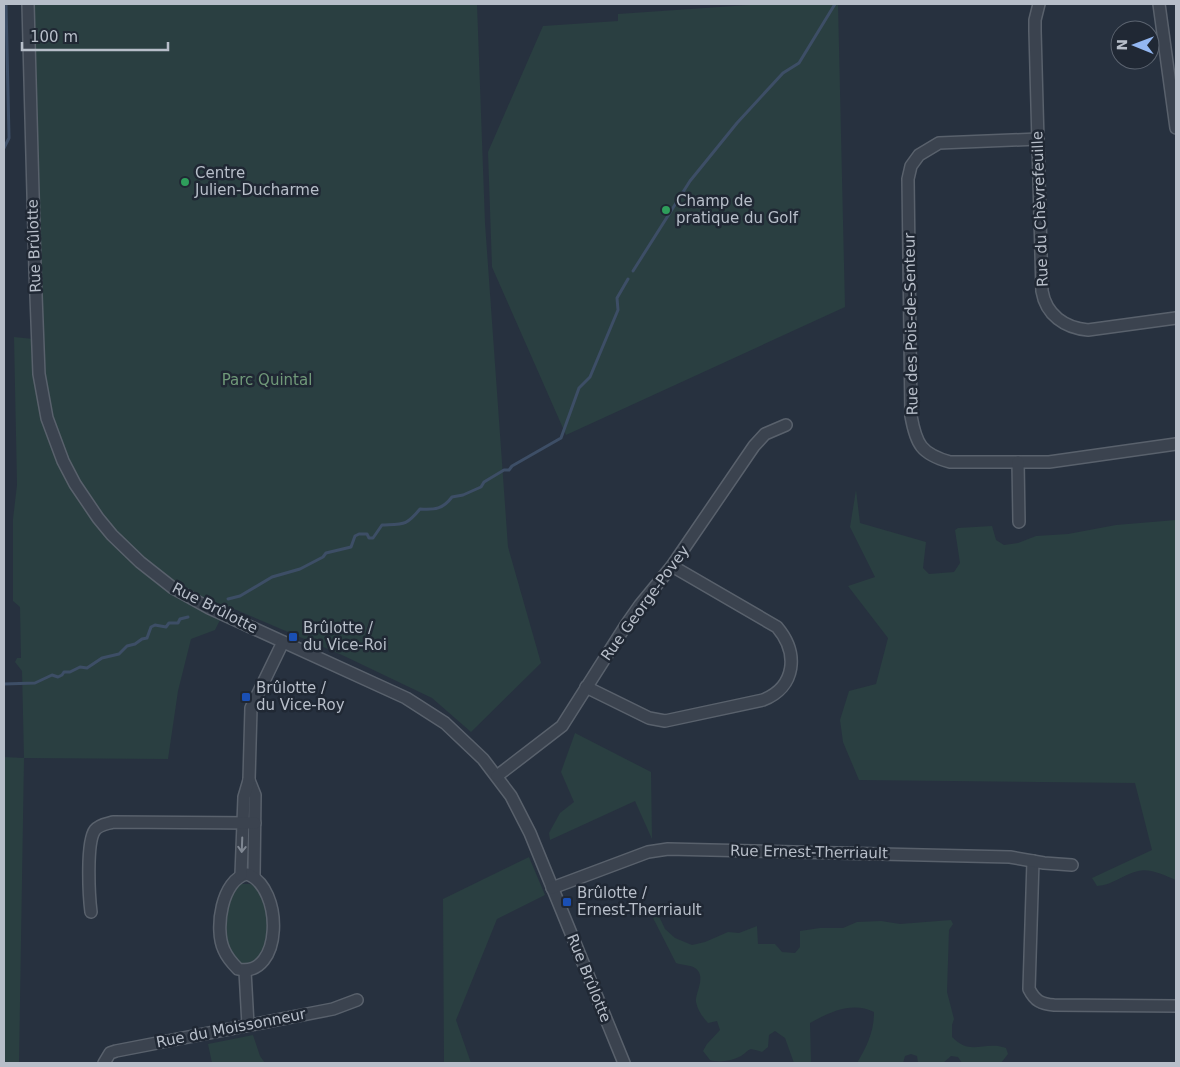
<svg xmlns="http://www.w3.org/2000/svg" width="1180" height="1067" font-family="'DejaVu Sans',sans-serif">
  <style>
    .green { fill: #2a3f41 }
    .lines { fill: none; stroke-linecap: round; stroke-linejoin: round }
    .stream { stroke: #3d4e66; stroke-width: 3 }
    .minor-casing { stroke: #59616c; stroke-width: 14 }
    .minor { stroke: #3b434f; stroke-width: 11 }
    .oneway { stroke: #7f8792 }
    .leisure-dot { fill: #2e9e5b; stroke: #202834; stroke-width: 2 }
    .transit-dot { fill: #1a4fb4; stroke: #202834; stroke-width: 2 }
    .labels { text-anchor: middle; dominant-baseline: central; stroke-width: 5; stroke-linejoin: round; paint-order: stroke }
    .poi-label { font-size: 15px; fill: #b7bec9; stroke: #202834; text-anchor: start }
    .street-label { font-size: 15px; fill: #b7bec9; stroke: #202834 }
    .park-label { font-size: 15px; fill: #709979; stroke: #202834 }
  </style>
  <rect width="100%" height="100%" fill="#27313f"/>
  <g class="green">
    <path d="M 34,4 L 477,4 L 485,223 L 508,547 L 541,663 L 471,732 L 432,698 L 342,655 L 227,606 L 215,630 L 191,639 L 178,691 L 168,759 L 24,758 L 19,1063 L 4,1063 L 4,757 L 24,758 L 22,671 L 15,662 L 17,658 L 21,658 L 20,607 L 13,601 L 13,519 L 17,485 L 14,337 L 43,340 L 33,35 Z"/>
    <path d="M 763,4 L 838,4 L 845,307 L 566,435 L 492,267 L 488,152 L 543,26 L 618,21 L 618,14 Z"/>
    <path d="M 856,490 L 860,523 L 926,542 L 923,568 L 929,574 L 954,572 L 960,563 L 955,530 L 958,528 L 992,526 L 996,540 L 1004,545 L 1018,543 L 1036,536 L 1068,534 L 1116,525 L 1176,520 L 1176,880 C 1165,876 1151,868 1138,871 C 1124,874 1113,885 1097,886 L 1092,878 L 1152,850 L 1135,783 L 859,780 L 843,742 L 840,720 L 849,691 L 876,684 L 888,638 L 848,586 L 875,577 L 850,527 Z"/>
    <path d="M 575,733 L 651,772 L 652,839 L 635,801 L 550,840 L 549,833 L 560,813 L 574,802 L 561,772 Z"/>
    <path d="M 529,857 L 545,895 L 497,919 L 456,1020 L 471,1063 L 444,1063 L 443,899 Z"/>
    <path d="M 241,884 L 249,884 L 256,885 L 267,904 L 270,932 L 261,957 L 250,965 L 239,964 C 223,946 221,926 229,904 C 231,896 234,890 241,884 Z"/>
    <path d="M 655,908 L 665,929 L 675,938 L 692,945 L 705,942 L 728,932 L 739,933 L 757,926 L 758,944 L 775,944 L 782,952 L 795,953 L 800,947 L 800,931 L 820,928 L 843,928 L 857,922 L 881,921 L 900,924 L 951,920 L 953,924 L 949,930 L 947,992 L 954,1019 L 952,1025 L 952,1037 C 971,1057 984,1040 1006,1048 L 1008,1054 L 1001,1063 L 962,1063 L 958,1057 L 951,1056 L 943,1063 L 918,1063 L 917,1056 L 911,1054 L 905,1056 L 903,1063 L 857,1063 C 867,1046 874,1032 874,1012 C 853,1001 829,1012 810,1023 L 811,1063 L 794,1063 L 785,1038 L 775,1031 L 769,1035 L 768,1047 L 762,1052 C 747,1047 751,1049 741,1056 C 732,1061 719,1063 710,1060 L 703,1051 L 707,1044 L 720,1030 L 717,1021 L 708,1023 C 702,1016 698,1011 696,1002 C 695,993 707,976 695,968 C 691,965 682,965 676,963 L 650,912 Z"/>
    <path d="M 253,1035 L 260,1056 L 265,1063 L 212,1063 L 208,1044 Z"/>
  </g>
  <g class="lines">
    <g class="stream">
      <path d="M 4,148 L 9,138 L 6,4"/>
      <path d="M 633,271 L 690,181 L 737,123 L 783,73 L 799,63 L 835,4"/>
      <path d="M 228,599 L 240,596 L 272,577 L 300,569 L 323,557 L 326,553 L 351,547 L 355,536 L 359,534 L 367,534 L 369,538 L 373,538 L 382,525 C 404,524 406,526 420,509 C 435,510 443,509 452,497 L 463,495 L 481,487 L 484,482 L 504,470 L 509,470 L 512,466 L 561,438 L 579,388 L 590,377 L 618,310 L 617,298 L 628,279"/>
      <path d="M 4,684 L 35,683 L 52,675 L 58,677 L 62,675 L 64,672 L 70,672 L 80,667 L 87,668 L 102,658 L 119,654 L 127,646 L 135,644 L 142,639 L 147,638 L 151,627 L 155,625 L 166,627 L 169,623 L 178,623 L 180,619 L 188,617"/>
    </g>
    <defs>
      <g id="minor">
        <path d="M 28,4 L 35,269 L 39,374 L 47,418 L 63,461 L 75,484 L 98,518 L 112,535 L 140,562 L 173,588 L 209,608 L 406,698 L 445,723 L 483,759 L 511,796 L 530,833 L 624,1063"/>
        <path d="M 1039,4 L 1035,20 L 1035,31 L 1042,291 C 1046,315 1065,328 1088,330 L 1176,318"/>
        <path d="M 1159,4 L 1176,128"/>
        <path d="M 1038,139 L 939,143 L 919,155 L 911,166 L 908,179 L 911,416 C 916,444 921,454 950,462 L 1049,462 L 1176,444"/>
        <path d="M 1018,462 L 1019,522"/>
        <path d="M 586,687 L 649,718 L 665,721 L 763,700 C 796,687 799,653 777,627 L 672,566"/>
        <path d="M 497,776 L 562,726 L 626,625 L 640,605 L 672,566 L 754,446 L 765,434 L 786,425"/>
        <path d="M 249,780 L 255,795 L 254,876"/>
        <path d="M 1033,861 L 1029,989 C 1035,1001 1041,1004 1054,1005 L 1176,1006"/>
        <path d="M 247,874 C 284,887 283,979 238,969 C 233,964 227,957 224,950 C 214,929 222,879 247,874 Z"/>
        <path d="M 241,875 L 244,797 L 249,780 L 251,708 L 283,642"/>
        <path d="M 552,888 L 648,852 L 668,849 L 1010,857 L 1044,863 L 1072,865"/>
        <path d="M 91,912 C 89,896 86,842 95,830 C 100,824 107,824 113,822 L 255,823"/>
        <path d="M 245,971 L 248,1025"/>
        <path d="M 104,1063 L 110,1053 L 116,1051 L 333,1009 L 357,1000"/>
      </g>
    </defs>
    <use href="#minor" class="minor-casing"/>
    <use href="#minor" class="minor"/>
  </g>
  <defs><path id="oneway-shaft" d="M-6 0H5M1.5-3L5.5 0L1.5 3" fill="none" stroke-width="1.6" stroke-linecap="round" stroke-linejoin="round" transform="scale(1.25)"/></defs>
  <use class="oneway" href="#oneway-shaft" transform="translate(242 845) rotate(92)"/>
  <g class="leisure-dot">
    <circle cx="185" cy="182" r="5"/>
    <circle cx="666" cy="210" r="5"/>
  </g>
  <g class="transit-dot">
    <rect x="288" y="632" width="10" height="10" rx="2.5"/>
    <rect x="241" y="692" width="10" height="10" rx="2.5"/>
    <rect x="562" y="897" width="10" height="10" rx="2.5"/>
  </g>
  <g class="labels">
    <g class="poi-label">
      <text x="195" y="173">Centre<tspan x="195" dy="17">Julien-Ducharme</tspan></text>
      <text x="676" y="201">Champ de<tspan x="676" dy="17">pratique du Golf</tspan></text>
      <text x="303" y="628">Brûlotte /<tspan x="303" dy="17">du Vice-Roi</tspan></text>
      <text x="256" y="688">Brûlotte /<tspan x="256" dy="17">du Vice-Roy</tspan></text>
      <text x="577" y="893">Brûlotte /<tspan x="577" dy="17">Ernest-Therriault</tspan></text>
    </g>
    <g class="street-label">
      <text transform="translate(1040 209) rotate(-92)">Rue du Chèvrefeuille</text>
      <text transform="translate(34 246) rotate(-92)">Rue Brûlotte</text>
      <text transform="translate(911 324) rotate(-91)">Rue des Pois-de-Senteur</text>
      <text transform="translate(645 603) rotate(-54)">Rue George-Povey</text>
      <text transform="translate(215 608) rotate(27)">Rue Brûlotte</text>
      <text transform="translate(809 852) rotate(1)">Rue Ernest-Therriault</text>
      <text transform="translate(589 978) rotate(68)">Rue Brûlotte</text>
      <text transform="translate(231 1028) rotate(-11)">Rue du Moissonneur</text>
    </g>
    <g class="park-label">
      <text x="267" y="380">Parc Quintal</text>
    </g>
  </g>
  <rect width="1180" height="1067" fill="none" stroke="#b7bec9" stroke-width="10"/>
  <g transform="translate(1135 45) rotate(271)"><circle r="24" fill="#202834" stroke="#5c6470"/>
  <path d="M0-4L9 19L0 12L-9 19Z" fill="#93b7f2"/>
  <text y="-8" font-size="14" font-weight="bold" text-anchor="middle" fill="#b7bec9">N</text>
  </g>
  <path d="M22 42v8h146v-8" fill="none" stroke="#b7bec9" stroke-width="2.5"/>
  <text x="30" y="42" font-size="15" fill="#b7bec9" stroke="#202834" stroke-width="4" paint-order="stroke">100 m</text>
</svg>
